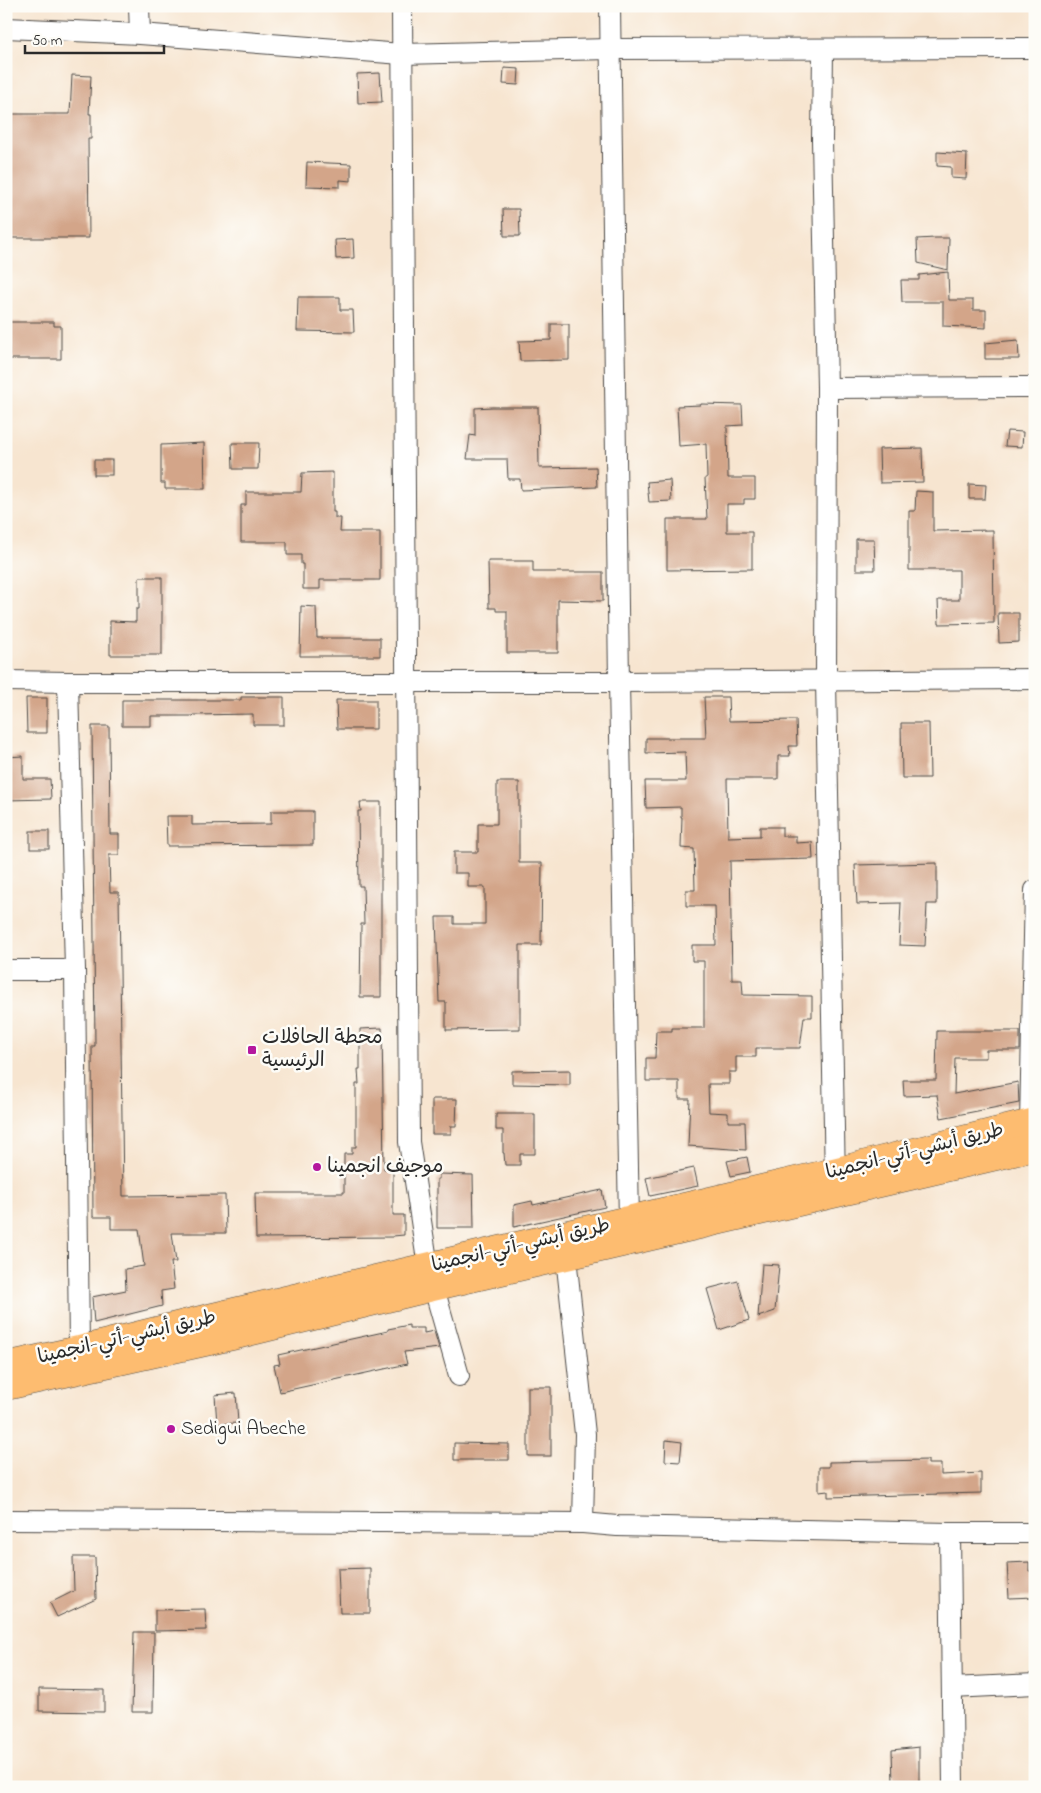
<svg xmlns="http://www.w3.org/2000/svg" width="1041" height="1793" font-family="'Indie Flower','Playpen Sans Arabic',sans-serif">
  <style>
    .building { fill: #d3a589 }
    .lines { fill: none; stroke-linecap: round; stroke-linejoin: round }
    .minor-casing { stroke: #4a4744; stroke-width: 22 }
    .trunk-casing { stroke: #4a4744; stroke-width: 29 }
    .minor { stroke: #fff; stroke-width: 20 }
    .trunk { stroke: #fdbc6f; stroke-width: 28 }
    .poi-dot { fill: #b5179e; stroke: #fdfcf7; stroke-width: 2 }
    .labels { text-anchor: middle; dominant-baseline: central; stroke-width: 5; stroke-linejoin: round; paint-order: stroke }
    .poi-label { font-size: 20px; fill: #2b2b2b; stroke: #fdfcf7; text-anchor: start }
    .street-label { font-size: 20px; fill: #2b2b2b; stroke: #fdfcf7 }
  </style>
  <rect width="100%" height="100%" fill="#fdfcf7"/>
  <filter id="ink" filterUnits="userSpaceOnUse"><feTurbulence type="fractalNoise" baseFrequency=".02" numOctaves="2"/><feDisplacementMap in="SourceGraphic" scale="10" xChannelSelector="R" yChannelSelector="G"/><feConvolveMatrix kernelMatrix="1 2 1 2 8 2 1 2 1" color-interpolation-filters="sRGB"/></filter>
  <filter id="wash" filterUnits="userSpaceOnUse"><feTurbulence type="fractalNoise" baseFrequency=".0096" numOctaves="4" result="noise"/><feDisplacementMap in="SourceGraphic" scale="20" xChannelSelector="R" yChannelSelector="G"/><feGaussianBlur stdDeviation="1.12" result="paint"/><feColorMatrix in="noise" values="0 0 0 0 0 0 0 0 0 0 0 0 0 0 0 0 0 1.4 0 .05"/><feComposite in="paint" operator="in"/></filter>
  <g filter="url(#wash)">
    <rect width="100%" height="100%" fill="#f7e5d0"/>
    <g id="blocks">
      <g class="building">
        <path d="M 504,68 L 519,69 L 518,85 L 503,84 Z"/>
        <path d="M 380,73 L 382,102 L 358,103 L 357,74 Z"/>
        <path d="M 72,75 L 91,76 L 89,114 L 91,114 L 91,139 L 88,139 L 89,238 L 6,238 L 6,166 L 8,166 L 6,114 L 70,114 Z"/>
        <path d="M 937,152 L 967,154 L 966,179 L 951,178 L 951,167 L 937,166 Z"/>
        <path d="M 307,162 L 351,164 L 351,181 L 340,180 L 340,187 L 306,186 Z"/>
        <path d="M 503,209 L 519,209 L 520,236 L 504,236 Z"/>
        <path d="M 935,238 L 949,238 L 948,270 L 918,263 L 917,239 Z"/>
        <path d="M 353,239 L 354,258 L 336,259 L 335,240 Z"/>
        <path d="M 948,272 L 949,300 L 973,300 L 973,310 L 986,310 L 986,328 L 943,326 L 943,302 L 902,302 L 901,280 L 919,280 L 919,275 Z"/>
        <path d="M 298,297 L 340,297 L 340,310 L 353,310 L 354,332 L 297,331 Z"/>
        <path d="M 8,322 L 54,322 L 54,326 L 61,326 L 61,359 L 9,359 Z"/>
        <path d="M 551,324 L 569,324 L 569,360 L 520,361 L 519,341 L 551,340 Z"/>
        <path d="M 1018,340 L 1019,359 L 985,359 L 985,343 Z"/>
        <path d="M 701,404 L 742,405 L 743,425 L 727,426 L 728,478 L 755,478 L 755,499 L 744,499 L 744,504 L 727,504 L 727,532 L 752,532 L 752,569 L 667,570 L 667,519 L 707,519 L 705,478 L 707,478 L 706,444 L 679,446 L 677,406 L 701,405 Z"/>
        <path d="M 492,407 L 538,407 L 539,468 L 596,467 L 597,487 L 521,490 L 520,479 L 508,479 L 507,459 L 467,459 L 470,435 L 475,436 L 475,408 Z"/>
        <path d="M 1007,431 L 1023,432 L 1022,447 L 1005,446 Z"/>
        <path d="M 204,443 L 205,489 L 165,489 L 165,483 L 161,483 L 161,445 Z"/>
        <path d="M 232,443 L 259,443 L 258,469 L 233,469 Z"/>
        <path d="M 922,448 L 923,482 L 880,483 L 879,449 Z"/>
        <rect x="94" y="460" width="18" height="15"/>
        <path d="M 333,472 L 333,512 L 335,512 L 335,518 L 341,518 L 340,532 L 380,532 L 380,580 L 320,580 L 320,589 L 303,589 L 303,564 L 301,564 L 301,555 L 287,555 L 287,542 L 241,542 L 241,505 L 246,505 L 246,492 L 301,492 L 302,473 Z"/>
        <path d="M 670,480 L 671,501 L 649,502 L 647,482 Z"/>
        <path d="M 969,484 L 986,485 L 985,499 L 969,499 Z"/>
        <path d="M 916,491 L 933,492 L 933,531 L 993,530 L 994,623 L 939,624 L 938,600 L 959,600 L 959,570 L 909,570 L 909,511 L 915,511 Z"/>
        <path d="M 856,539 L 874,539 L 875,570 L 856,570 Z"/>
        <path d="M 488,561 L 533,561 L 533,572 L 603,572 L 603,601 L 558,600 L 558,653 L 507,653 L 507,611 L 496,611 L 496,608 L 489,608 Z"/>
        <path d="M 139,577 L 162,577 L 162,655 L 110,655 L 110,621 L 136,622 L 136,609 L 139,609 Z"/>
        <path d="M 301,606 L 316,607 L 317,638 L 380,638 L 380,656 L 300,656 Z"/>
        <path d="M 998,613 L 1019,613 L 1019,642 L 999,643 Z"/>
        <path d="M 241,697 L 284,697 L 284,725 L 253,725 L 253,714 L 194,715 L 193,716 L 151,716 L 151,726 L 122,726 L 122,700 L 241,700 Z"/>
        <path d="M 704,697 L 728,697 L 729,721 L 796,720 L 797,746 L 789,746 L 790,756 L 778,756 L 778,779 L 727,779 L 728,837 L 760,836 L 760,827 L 782,827 L 782,836 L 796,836 L 796,843 L 812,842 L 813,859 L 730,861 L 732,980 L 742,980 L 743,995 L 812,996 L 812,1017 L 804,1017 L 800,1048 L 756,1048 L 756,1057 L 736,1057 L 736,1072 L 729,1072 L 729,1084 L 708,1084 L 709,1112 L 728,1113 L 728,1122 L 745,1122 L 746,1150 L 688,1146 L 690,1099 L 679,1099 L 679,1081 L 646,1081 L 646,1058 L 655,1058 L 656,1031 L 672,1031 L 672,1028 L 704,1028 L 704,961 L 692,961 L 692,945 L 716,945 L 715,906 L 686,906 L 686,890 L 695,890 L 694,849 L 681,848 L 682,817 L 681,817 L 681,807 L 646,808 L 645,781 L 686,781 L 685,752 L 646,753 L 646,738 L 706,738 Z"/>
        <path d="M 26,698 L 47,698 L 47,733 L 27,733 Z"/>
        <path d="M 336,700 L 376,700 L 376,729 L 337,729 Z"/>
        <path d="M 901,723 L 929,723 L 930,778 L 902,778 Z"/>
        <path d="M 92,726 L 109,726 L 110,834 L 119,834 L 119,855 L 109,855 L 110,892 L 119,892 L 123,1196 L 225,1195 L 226,1233 L 172,1233 L 176,1262 L 171,1262 L 174,1289 L 161,1291 L 162,1306 L 94,1323 L 92,1297 L 126,1290 L 125,1269 L 144,1266 L 139,1229 L 111,1229 L 111,1217 L 93,1217 L 92,1046 L 95,1046 Z"/>
        <path d="M 23,756 L 23,779 L 50,779 L 51,799 L 6,800 L 6,757 Z"/>
        <path d="M 497,782 L 519,782 L 519,863 L 542,863 L 541,945 L 520,945 L 520,1029 L 446,1030 L 446,1002 L 439,1002 L 436,917 L 454,917 L 454,924 L 485,924 L 485,887 L 468,887 L 468,873 L 454,873 L 454,852 L 478,852 L 478,824 L 497,824 Z"/>
        <path d="M 360,802 L 381,802 L 381,997 L 360,997 L 361,924 L 364,924 L 363,886 L 359,886 L 358,811 L 361,811 Z"/>
        <path d="M 271,811 L 313,811 L 313,845 L 167,846 L 166,816 L 192,816 L 192,825 L 271,824 Z"/>
        <rect x="30" y="831" width="19" height="18"/>
        <path d="M 937,863 L 937,904 L 927,904 L 925,946 L 899,945 L 901,903 L 857,904 L 855,865 Z"/>
        <path d="M 382,1028 L 384,1169 L 393,1169 L 393,1215 L 404,1215 L 404,1235 L 393,1236 L 393,1237 L 256,1238 L 255,1193 L 344,1193 L 344,1154 L 352,1154 L 352,1147 L 356,1147 L 356,1084 L 359,1084 L 358,1069 L 360,1069 L 360,1029 Z"/>
        <path d="M 937,1031 L 1020,1031 L 1020,1050 L 986,1050 L 986,1058 L 955,1058 L 954,1094 L 1018,1082 L 1019,1103 L 941,1118 L 937,1095 L 904,1096 L 903,1080 L 936,1080 Z"/>
        <path d="M 570,1070 L 570,1085 L 512,1084 L 512,1071 Z"/>
        <path d="M 432,1099 L 457,1099 L 456,1126 L 451,1126 L 451,1134 L 432,1134 Z"/>
        <path d="M 496,1114 L 535,1114 L 535,1154 L 520,1154 L 520,1165 L 505,1165 L 504,1153 L 503,1153 L 503,1130 L 496,1130 Z"/>
        <path d="M 747,1157 L 750,1172 L 731,1176 L 727,1161 Z"/>
        <path d="M 694,1168 L 698,1186 L 650,1196 L 646,1178 Z"/>
        <path d="M 439,1174 L 473,1175 L 474,1228 L 437,1228 L 437,1179 L 439,1179 Z"/>
        <path d="M 602,1190 L 605,1207 L 514,1227 L 514,1205 L 532,1201 L 533,1205 Z"/>
        <path d="M 762,1264 L 779,1265 L 775,1311 L 758,1317 Z"/>
        <path d="M 738,1281 L 749,1320 L 719,1330 L 707,1289 Z"/>
        <path d="M 409,1325 L 409,1328 L 424,1328 L 424,1333 L 434,1331 L 439,1348 L 404,1352 L 407,1364 L 280,1392 L 274,1365 L 280,1364 L 278,1355 L 388,1331 L 388,1329 Z"/>
        <rect x="528" y="1387" width="23" height="69"/>
        <path d="M 236,1393 L 238,1423 L 217,1424 L 215,1395 Z"/>
        <path d="M 666,1440 L 682,1442 L 680,1462 L 665,1461 Z"/>
        <path d="M 454,1443 L 509,1444 L 509,1460 L 454,1460 Z"/>
        <path d="M 928,1460 L 928,1464 L 941,1464 L 941,1475 L 981,1473 L 981,1493 L 828,1497 L 828,1491 L 819,1492 L 819,1467 L 829,1467 L 829,1462 Z"/>
        <path d="M 73,1557 L 95,1557 L 96,1599 L 57,1617 L 50,1603 L 74,1591 Z"/>
        <path d="M 1029,1562 L 1029,1571 L 1035,1571 L 1035,1597 L 1009,1598 L 1007,1563 Z"/>
        <path d="M 370,1568 L 370,1613 L 340,1613 L 338,1569 Z"/>
        <path d="M 205,1609 L 206,1630 L 155,1631 L 155,1610 Z"/>
        <path d="M 134,1632 L 154,1632 L 153,1712 L 132,1712 Z"/>
        <path d="M 39,1689 L 104,1690 L 104,1712 L 39,1711 Z"/>
        <path d="M 919,1747 L 919,1783 L 893,1783 L 892,1750 Z"/>
      </g>
    </g>
  </g>
  <g filter="url(#ink)">
    <use href="#blocks" fill-opacity="0" stroke="#4a4744" stroke-width="1"/>
    <g class="lines">
      <defs>
        <g id="minor">
          <path d="M 139,6 L 140,34"/>
          <path d="M 402,6 L 409,1142 L 428,1267 L 459,1376"/>
          <path d="M 610,6 L 619,682 L 629,1221"/>
          <path d="M 6,28 L 140,34 L 402,54 L 610,49 L 1035,48"/>
          <path d="M 823,49 L 822,140 L 827,388 L 826,680 L 835,1184"/>
          <path d="M 827,388 L 1035,387"/>
          <path d="M 6,681 L 68,682 L 619,682 L 1035,679"/>
          <path d="M 68,682 L 75,970 L 79,1350"/>
          <path d="M 6,970 L 75,970"/>
          <path d="M 1030,1123 L 1035,890"/>
          <path d="M 566,1257 L 585,1434 L 583,1523"/>
          <path d="M 6,1520 L 583,1523 L 617,1526 L 950,1533 L 1035,1533"/>
          <path d="M 950,1533 L 953,1787"/>
          <path d="M 952,1688 L 1035,1684"/>
        </g>
        <g id="trunk">
          <path d="M 6,1366 L 79,1350 L 208,1318 L 834,1172 L 1035,1122"/>
          <path d="M 6,1386 L 232,1336 L 433,1287 L 1035,1147"/>
        </g>
      </defs>
      <use href="#minor" class="minor-casing"/>
      <use href="#trunk" class="trunk-casing"/>
      <use href="#minor" class="minor"/>
      <use href="#trunk" class="trunk"/>
    </g>
  </g>
  <g class="poi-dot">
    <rect x="247" y="1045" width="10" height="10" rx="2.5"/>
    <circle cx="317" cy="1167" r="5"/>
    <circle cx="171" cy="1429" r="5"/>
  </g>
  <g class="labels">
    <g class="poi-label">
      <text x="262" y="1038">محطة الحافلات<tspan x="262" dy="23">الرئيسية</tspan></text>
      <text x="327" y="1167">موجيف انجمينا</text>
      <text x="181" y="1429">Sedigui Abeche</text>
    </g>
    <g class="street-label">
      <text transform="translate(915 1152) rotate(-14)">طريق أبشي-أتي-انجمينا</text>
      <text transform="translate(521 1246) rotate(-13)">طريق أبشي-أتي-انجمينا</text>
      <text transform="translate(127 1338) rotate(-13)">طريق أبشي-أتي-انجمينا</text>
    </g>
  </g>
  <rect width="1041" height="1793" fill="none" stroke="#fdfcf7" stroke-width="25"/>
  <path d="M25 45v8h139v-8" fill="none" stroke="#2b2b2b" stroke-width="2.5"/>
  <text x="32" y="45" font-size="15" fill="#2b2b2b" stroke="#fdfcf7" stroke-width="4" paint-order="stroke">50 m</text>
</svg>
